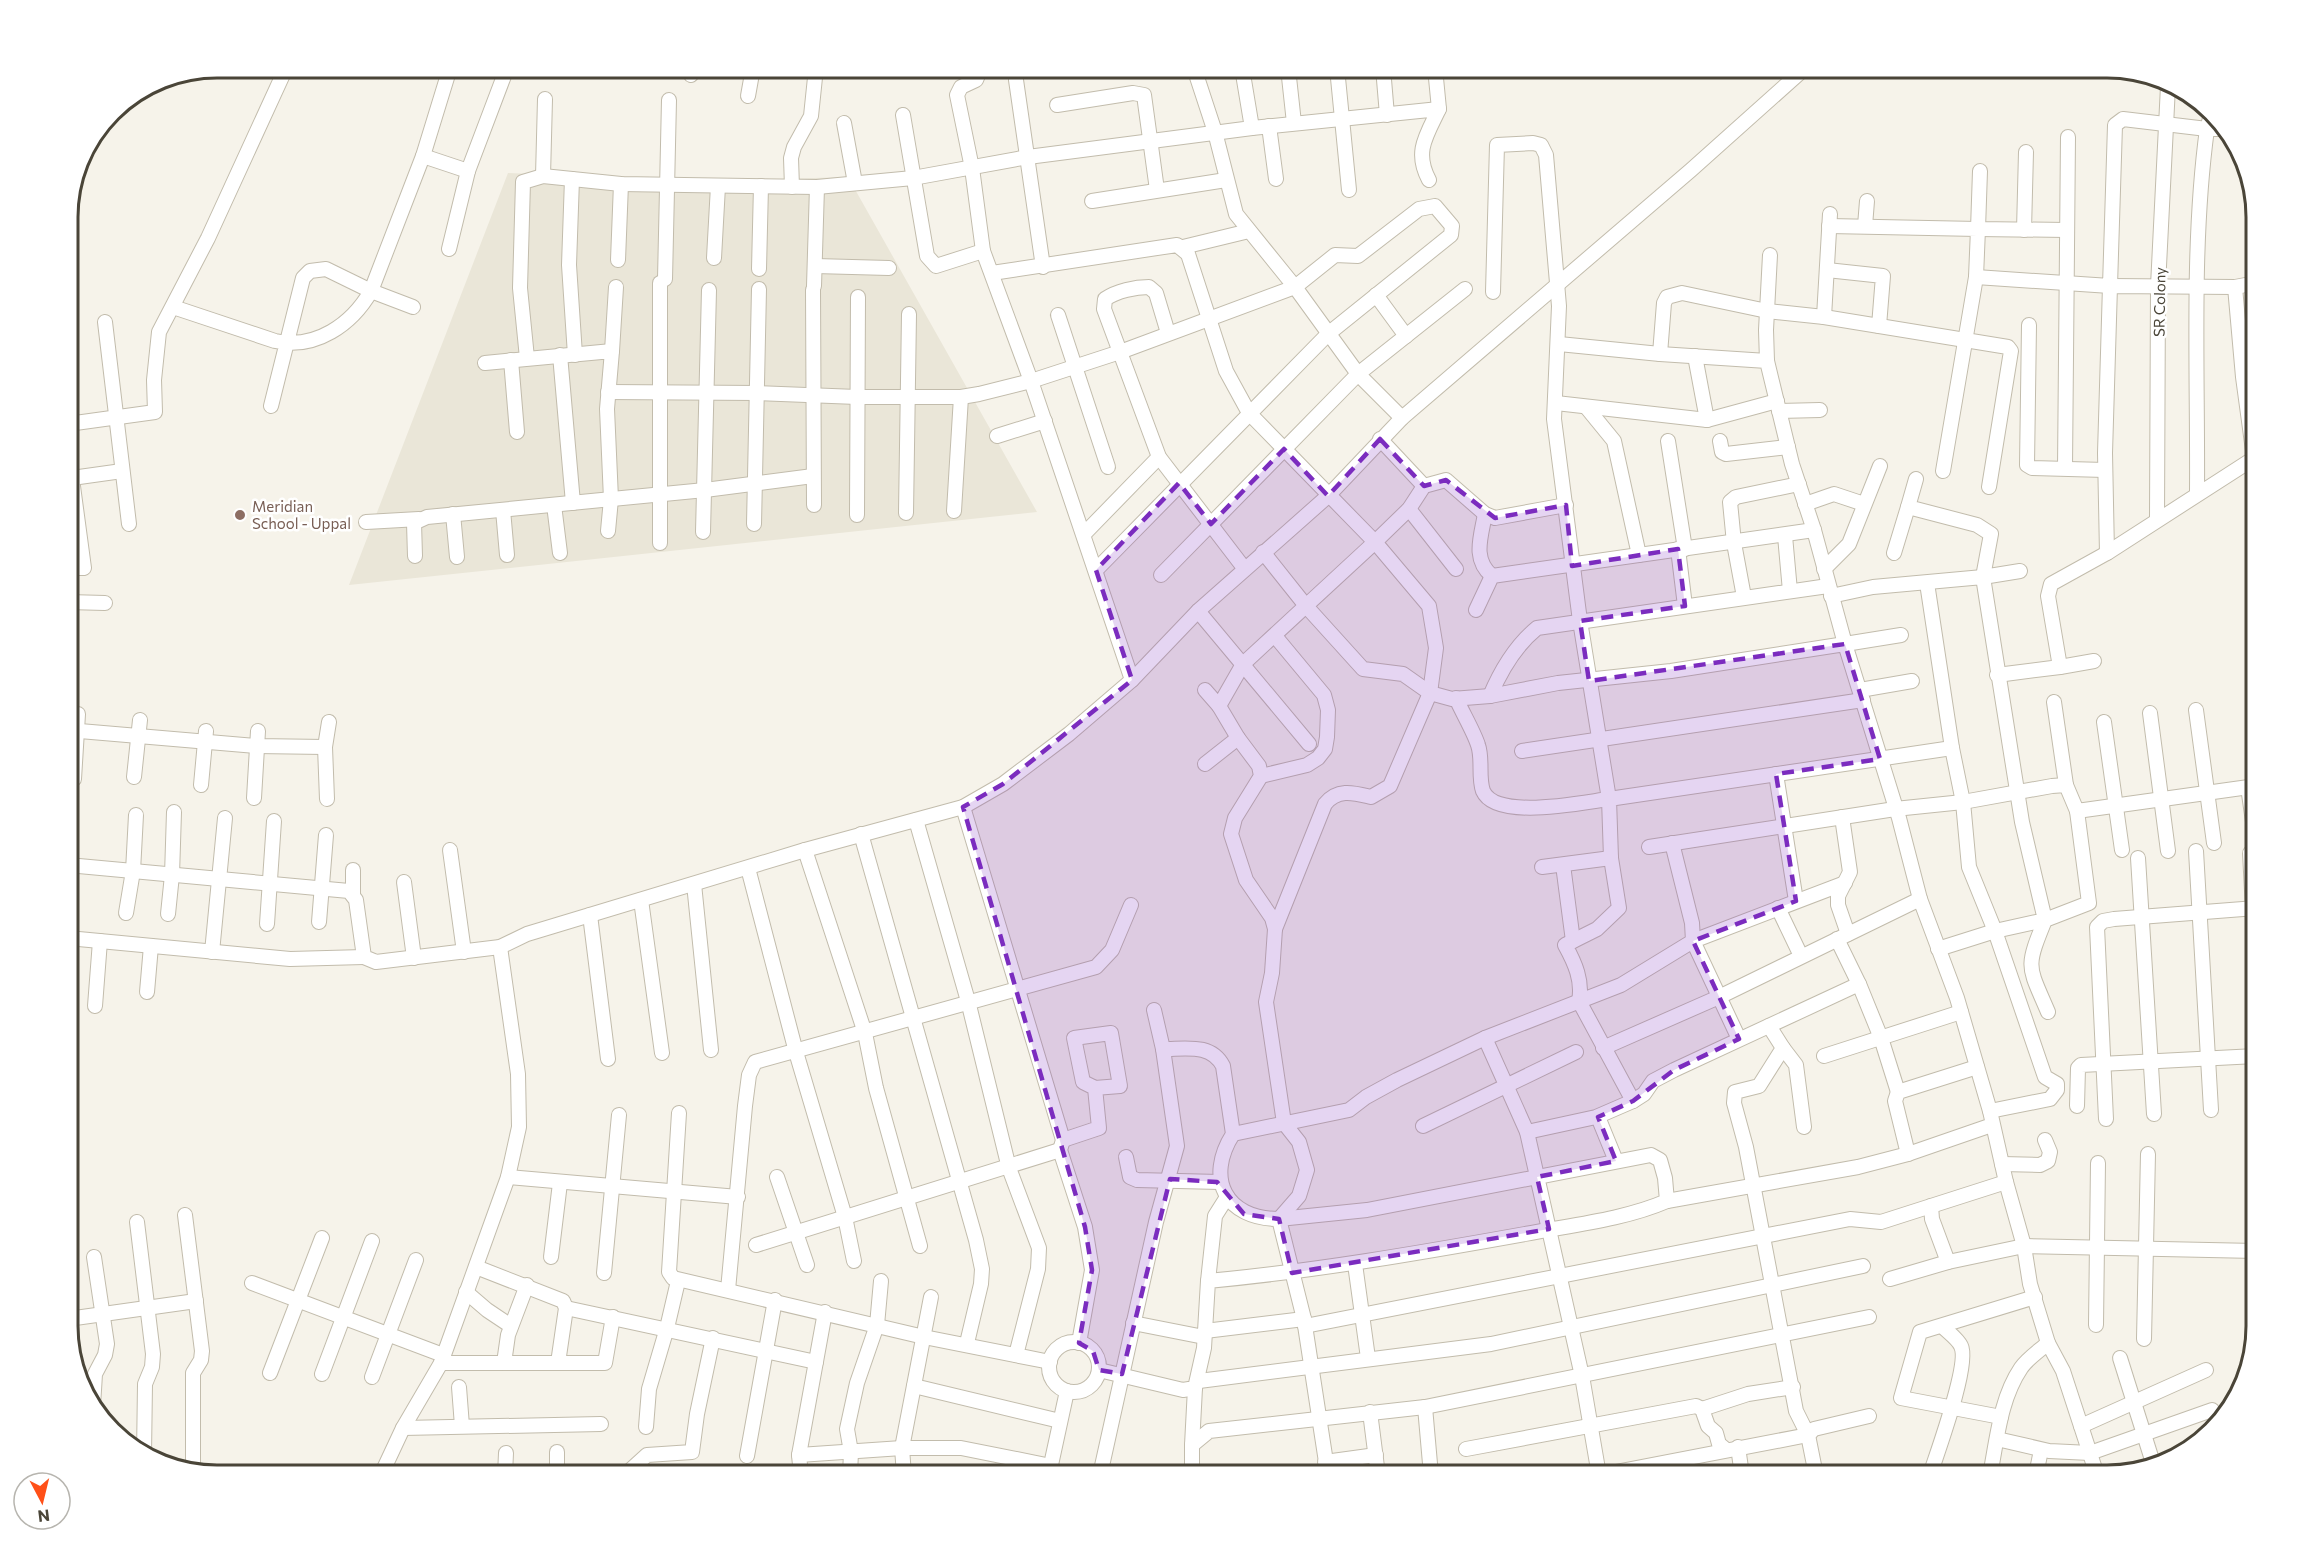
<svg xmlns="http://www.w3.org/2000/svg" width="2324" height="1543" font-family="Commissioner,sans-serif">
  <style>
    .residential { fill: #eae6d8 }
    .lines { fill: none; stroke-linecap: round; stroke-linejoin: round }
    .minor-casing { stroke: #c2bcac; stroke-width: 16 }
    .minor { stroke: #fff; stroke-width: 14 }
    .marked { fill: #7b2cbf; fill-opacity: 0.2; stroke: #7b2cbf; stroke-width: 4.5; stroke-dasharray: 12 8; stroke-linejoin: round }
    .education-dot { fill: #8d6e63; stroke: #fff; stroke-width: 2 }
    .labels { text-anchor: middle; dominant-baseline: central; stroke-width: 5; stroke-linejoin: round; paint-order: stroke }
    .street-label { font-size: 15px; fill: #4a4538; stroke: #fff }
    .education-label { font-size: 15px; fill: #785e54; stroke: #fff; text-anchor: start }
    .rim { fill: none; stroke: #4a4538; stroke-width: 3 }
  </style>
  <rect width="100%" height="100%" fill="#f6f3ea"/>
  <path class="residential" d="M 508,173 L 715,181 L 848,177 L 1037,512 L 349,585 Z"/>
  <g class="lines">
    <defs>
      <g id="minor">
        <path d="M 981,68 L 976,80 L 961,87 L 957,95 L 972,168 L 983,251 L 1031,381 L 1132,680"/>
        <path d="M 1194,68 L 1215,132 L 1236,214 L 1295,287 L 1358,374 L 1402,418"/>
        <path d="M 1288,68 L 1294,123"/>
        <path d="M 1337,68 L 1349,190"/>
        <path d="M 1383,68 L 1387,115"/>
        <path d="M 1435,68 L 1439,109"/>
        <path d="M 691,75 L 693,68"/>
        <path d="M 1016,80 L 1043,267"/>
        <path d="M 748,96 L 753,68"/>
        <path d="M 1057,105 L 1133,93 L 1144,95 L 1157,190"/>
        <path d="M 903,115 L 927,256 L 936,266 L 983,251"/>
        <path d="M 844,123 L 855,183"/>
        <path d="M 1269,126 L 1276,179"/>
        <path d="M 1252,128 L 1439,109 C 1426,136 1414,152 1429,180"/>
        <path d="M 423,156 L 468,171"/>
        <path d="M 1980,171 L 1978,229 L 2067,230"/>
        <path d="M 543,176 L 545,99"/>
        <path d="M 572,179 L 569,265 L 575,355"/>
        <path d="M 792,187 L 791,158 L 794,147 L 811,116 L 816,68"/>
        <path d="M 1092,201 L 1226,180"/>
        <path d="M 1829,226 L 1978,229 L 1976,277"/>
        <path d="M 1865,226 L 1867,201"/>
        <path d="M 2024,230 L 2026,152"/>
        <path d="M 1183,247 L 1249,231"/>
        <path d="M 449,249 L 468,171 L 507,68"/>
        <path d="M 714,258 L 718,186"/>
        <path d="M 618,260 L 621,184"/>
        <path d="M 815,266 L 889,268"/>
        <path d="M 759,269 L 761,186"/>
        <path d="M 1827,270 L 1883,276 L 1879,326"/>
        <path d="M 992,273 L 1177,245 L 1188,254 L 1226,371 L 1249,413 L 1375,542 L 1429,606 L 1436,648 L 1430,693 L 1390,786 L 1371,797 C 1354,793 1338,788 1325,804 L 1275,929"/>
        <path d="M 665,279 L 669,100"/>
        <path d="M 814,286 L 817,187"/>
        <path d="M 2235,287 L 2243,377 L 2254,458"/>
        <path d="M 813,290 L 814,505"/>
        <path d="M 1376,295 L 1406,336"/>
        <path d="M 173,307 L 275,341 C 316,350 352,324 371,291 L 326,269 L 310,271 L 303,278 L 271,406"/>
        <path d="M 413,307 L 371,291 L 423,156 L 450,68"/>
        <path d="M 1058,315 L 1108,467"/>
        <path d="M 1824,317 L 1830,214"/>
        <path d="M 105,322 L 129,524"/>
        <path d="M 2029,325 L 2027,465 L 2032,468 L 2105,470"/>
        <path d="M 1168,333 L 1156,293 L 1149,287 C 1135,287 1117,291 1105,299 L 1104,309 L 1159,457 L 1244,568"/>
        <path d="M 1559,344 L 1660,354 L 1767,361 L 1792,464 L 1814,530 L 1845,644 L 1901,635"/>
        <path d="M 612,351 L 616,287"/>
        <path d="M 1660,354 L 1664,303 L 1667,297 L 1682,293 L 1767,311 L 1824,317 L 2008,347 L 2011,351 L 1989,487"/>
        <path d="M 560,355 L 573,503"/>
        <path d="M 1695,356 L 1707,420"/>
        <path d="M 527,358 L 520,288 L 523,182 L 543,176 L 621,184 L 817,187 L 913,178 L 1028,157 L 1252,128 L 1242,68"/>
        <path d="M 511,360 L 517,432"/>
        <path d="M 1767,361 L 1766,330 L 1770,255"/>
        <path d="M 485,363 L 612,351 L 607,409 L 611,499 L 608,531"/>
        <path d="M 608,392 L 758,393 L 857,397 L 961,397 L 979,394 L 1031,381 L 1120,352 L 1295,287 L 1335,255 L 1358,256 L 1419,209 L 1435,206 L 1452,226 L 1451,235 L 1328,334 L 1096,570"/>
        <path d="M 1556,403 L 1707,420 L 1777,401"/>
        <path d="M 1587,408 L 1614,441 L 1639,555"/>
        <path d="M 1779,411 L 1820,410"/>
        <path d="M 68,424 L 155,412 L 154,380 L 159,332 L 208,238 L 286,68"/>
        <path d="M 997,436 L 1045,421"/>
        <path d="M 1380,439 L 1424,486"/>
        <path d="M 1668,441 L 1685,549"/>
        <path d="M 1720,441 L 1722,452 L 1726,454 L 1788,447"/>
        <path d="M 68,449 L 84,568 L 68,568"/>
        <path d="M 2065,468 L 2068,137"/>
        <path d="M 1943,471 L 1976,277 L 2110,286 L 2115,125 L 2123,119 L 2207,129 L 2211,115"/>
        <path d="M 72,478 L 122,471"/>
        <path d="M 1916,479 L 1908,507 L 1977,525 L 1991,534 L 1983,577 L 2020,571"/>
        <path d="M 2197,493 C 2198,374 2191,247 2207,129 L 2224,129"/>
        <path d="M 1805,504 L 1834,494 L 1864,504"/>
        <path d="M 554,505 L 560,553"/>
        <path d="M 1409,509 L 1456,569"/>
        <path d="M 503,510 L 507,555"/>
        <path d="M 954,511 L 961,397"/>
        <path d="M 906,513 L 909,314"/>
        <path d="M 453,514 L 457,557"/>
        <path d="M 1485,514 C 1481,537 1472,559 1492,576"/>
        <path d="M 857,515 L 858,297"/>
        <path d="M 2157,519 L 2158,286 L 2168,86"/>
        <path d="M 366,522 L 419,519"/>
        <path d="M 754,524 L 759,289"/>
        <path d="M 703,532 L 709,290"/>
        <path d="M 1084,534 L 1159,457"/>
        <path d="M 1785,536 L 1790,591"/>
        <path d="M 660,543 L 660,283"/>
        <path d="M 1678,549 L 1685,606"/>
        <path d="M 1263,552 L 1306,606 L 1363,669 L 1403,674 L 1430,693 L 1452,699 L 1490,696 L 1558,683 L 1671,671 L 1845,644 L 1899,818 L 1920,899 L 1957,998 L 1990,1111 L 2006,1182 L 2024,1246 L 2030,1284 L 2048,1343 C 2039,1351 2027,1359 2021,1368 C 2000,1399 1997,1440 1990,1475"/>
        <path d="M 1894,553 L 1908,507"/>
        <path d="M 2107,553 L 2105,453 L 2110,286 L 2235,287 L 2256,283"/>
        <path d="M 415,556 L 414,523 L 427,517 L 705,490 L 813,476"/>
        <path d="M 1824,569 L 1849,544 L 1880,466"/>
        <path d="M 1161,575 L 1358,374 L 1465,289"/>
        <path d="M 1927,583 L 1952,748 L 1963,802 L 1969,867 L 1995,931 L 2045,1077 L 2057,1084 L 2057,1090 L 2050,1099 L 1990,1111"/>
        <path d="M 1831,596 L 1873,587 L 1983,577 L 2022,822 L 2045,920 L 1995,931 L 1938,949"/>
        <path d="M 1744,597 L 1734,543 L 1730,502 L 1736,497 L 1799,484"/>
        <path d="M 68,602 L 105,603"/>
        <path d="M 1476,610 L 1492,576 L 1814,530"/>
        <path d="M 1198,611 L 1309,744"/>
        <path d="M 2060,667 L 2094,661"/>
        <path d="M 1997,675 L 2060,667 L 2048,596 L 2051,584 L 2107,553 L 2256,457"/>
        <path d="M 1205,690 L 1219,706 L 1243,664 L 1375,542 L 1409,509 L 1424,486 L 1446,480 L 1485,514 L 1495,518 L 1566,505"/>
        <path d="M 1860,690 L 1912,681"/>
        <path d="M 1490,696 C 1501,670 1515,646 1537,628 L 1828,586"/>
        <path d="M 1456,698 C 1462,712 1474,732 1478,745 C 1483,759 1478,777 1483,791 C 1496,821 1584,802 1609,799 L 1580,621 L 1554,419 L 1559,306 L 1546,155 L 1541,145 L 1533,143 L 1497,145 L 1493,292"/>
        <path d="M 2054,702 L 2066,785"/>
        <path d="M 1219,706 L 1238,738 L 1259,766 L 1261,776 L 1235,818 L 1231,834 L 1246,880 L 1272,918 L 1275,929 L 1272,973 L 1266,1002 L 1284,1123 L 1299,1142 L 1307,1170 L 1299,1196 L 1279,1219"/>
        <path d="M 2196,710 L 2214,843"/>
        <path d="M 2150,713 L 2168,851"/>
        <path d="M 2104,722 L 2122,850"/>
        <path d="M 68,730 L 256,746 L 325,747"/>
        <path d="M 1522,751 L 1863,700"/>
        <path d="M 1205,764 L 1238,738"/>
        <path d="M 1776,774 L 1796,901"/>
        <path d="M 1261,776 L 1307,765 L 1318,758 L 1325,749 L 1327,737 L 1328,710 L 1324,695 L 1275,636"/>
        <path d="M 134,777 L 140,720"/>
        <path d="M 74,779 L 78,714"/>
        <path d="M 201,785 L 206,731"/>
        <path d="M 2248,787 L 2256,842"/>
        <path d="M 254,798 L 258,731"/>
        <path d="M 327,799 L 325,747 L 329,722"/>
        <path d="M 963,807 L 1063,1140 L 1060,1150 L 1085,1227 L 1092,1270 L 1079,1343"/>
        <path d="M 1842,817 L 1850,872 L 1838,896 L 1838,905 L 1848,934"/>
        <path d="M 916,820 L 968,1001 L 1009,1168 L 1039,1248 L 1038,1269 L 1016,1355"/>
        <path d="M 861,834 L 976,1240 L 982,1269 L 981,1284 L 967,1343"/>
        <path d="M 1649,847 L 1895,809 L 1963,802 L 2052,786 L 2066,785 L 2077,811 L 2256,786"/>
        <path d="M 450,850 L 464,952"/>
        <path d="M 805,850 L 865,1033 L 876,1088 L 920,1246"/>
        <path d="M 2196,851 L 2211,1110"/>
        <path d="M 2250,853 L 2256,966"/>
        <path d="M 2138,858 L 2154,1114"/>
        <path d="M 68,865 L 349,891 L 356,900 L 364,957 L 376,962 L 500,947 L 527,934 L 805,850 L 963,807 L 1003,784 L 1069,734 L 1132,680 L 1198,611 L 1328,496 L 1402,418 L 1691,170 L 1805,68"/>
        <path d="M 1563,865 L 1573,941"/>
        <path d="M 1542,867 L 1611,858"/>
        <path d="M 748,868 L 796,1052 L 845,1217 L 854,1261"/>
        <path d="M 404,882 L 414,958"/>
        <path d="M 694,884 L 711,1050"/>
        <path d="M 353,894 L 353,870"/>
        <path d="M 641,900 L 662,1053"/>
        <path d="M 1778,908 L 1801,956"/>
        <path d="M 126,913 L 133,871 L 136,815"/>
        <path d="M 168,914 L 172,875 L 174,812"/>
        <path d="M 590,915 L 608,1059"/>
        <path d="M 319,922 L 326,835"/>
        <path d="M 267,924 L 274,821"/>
        <path d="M 68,938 L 290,959 L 364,957"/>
        <path d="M 212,952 L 225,818"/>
        <path d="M 1859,984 L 1881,1038 L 1898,1092"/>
        <path d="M 147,992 L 151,946"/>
        <path d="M 95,1006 L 100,941"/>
        <path d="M 1154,1010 L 1163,1049 C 1186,1049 1211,1043 1223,1066 L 1233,1134 C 1205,1178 1225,1219 1279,1219 L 1304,1319 L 1328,1475"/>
        <path d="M 2048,1012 C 2028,965 2025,969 2045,920 L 2089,903 L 2077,811"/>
        <path d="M 1769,1026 L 1783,1048 L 1759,1086 L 1735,1092 L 1734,1103 L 1746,1147 L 1796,1411 L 1808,1435 L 1816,1475"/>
        <path d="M 1485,1038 L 1621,985 L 1693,941 L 1692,923 L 1672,843"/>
        <path d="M 1739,1039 L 1693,941 L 1845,883"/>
        <path d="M 1603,1048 L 1719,997 L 1920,899"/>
        <path d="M 1783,1048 L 1796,1065 L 1804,1127"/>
        <path d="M 1824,1056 L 1961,1012"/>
        <path d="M 1633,1101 L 1579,1001 C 1583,981 1575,963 1565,945 L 1597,929 L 1619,908 L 1611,858 L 1609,799 L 1952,748"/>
        <path d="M 2077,1106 L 2078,1068 L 2081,1065 L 2256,1056"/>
        <path d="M 679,1113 L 669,1272 L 673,1278 L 924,1337 L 1050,1362"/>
        <path d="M 1598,1117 L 1616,1161"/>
        <path d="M 2106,1119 L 2097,927 L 2103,921 L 2114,919 L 2256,908"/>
        <path d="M 1423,1126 L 1576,1052"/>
        <path d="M 1527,1132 L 1596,1117 L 1633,1101 L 1644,1094 L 1653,1081 L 1674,1070 L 1859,984 L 1837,939"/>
        <path d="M 1233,1134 L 1349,1110 L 1366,1097 L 1397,1080 L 1485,1038 L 1527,1132 L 1582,1376 L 1599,1475"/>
        <path d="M 1063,1140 L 1099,1128 L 1095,1088 L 1083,1082 L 1074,1038 L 1111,1033 L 1120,1086 L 1095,1088"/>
        <path d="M 1908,1154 L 1895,1101 L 1898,1092 L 1977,1067"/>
        <path d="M 1126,1157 L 1130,1177 L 1137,1180 L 1220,1182"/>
        <path d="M 2002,1164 L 2040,1165 L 2048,1161 L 2050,1152 L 2045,1140"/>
        <path d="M 508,1177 L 738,1197"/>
        <path d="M 777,1177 L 807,1265"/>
        <path d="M 1667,1201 L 1858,1167 L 1908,1154 L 1992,1125"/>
        <path d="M 1931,1206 L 1932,1219 L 1948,1262"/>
        <path d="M 185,1215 L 202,1351 L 201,1360 L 193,1373 L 193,1468"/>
        <path d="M 137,1222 L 153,1354 L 152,1367 L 145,1384 L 144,1454"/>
        <path d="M 756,1245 L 1060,1150"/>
        <path d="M 551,1257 L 560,1183"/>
        <path d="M 1355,1264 L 1368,1358"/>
        <path d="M 476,1267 L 563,1301 L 566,1308 L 558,1363"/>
        <path d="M 604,1273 L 619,1115"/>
        <path d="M 1890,1279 L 1948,1262 L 2024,1246 L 2256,1251"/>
        <path d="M 1208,1281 L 1215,1216 L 1227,1197"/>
        <path d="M 252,1283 L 443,1355"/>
        <path d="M 728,1290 L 745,1106 L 749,1075 L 755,1062 L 1096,967 L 1112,950 L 1131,905"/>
        <path d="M 466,1292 L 487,1310 L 511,1326"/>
        <path d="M 566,1308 L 816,1362"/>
        <path d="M 68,1319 L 196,1301"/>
        <path d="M 1133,1323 L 1204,1337"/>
        <path d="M 2096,1325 L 2098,1163"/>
        <path d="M 1305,1326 L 1850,1219 L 1881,1222 L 2006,1182"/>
        <path d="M 1205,1331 L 1304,1319"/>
        <path d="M 2144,1339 L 2148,1154"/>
        <circle cx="1074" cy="1367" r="25"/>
        <path d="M 2048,1343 L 2063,1371 L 2097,1475"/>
        <path d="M 2120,1358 L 2153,1463"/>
        <path d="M 441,1363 L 605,1363 L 613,1317"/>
        <path d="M 504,1363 L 508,1335 L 527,1285"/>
        <path d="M 1099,1370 L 1183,1390 L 1195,1388 L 1204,1348 L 1208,1281 C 1315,1271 1419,1253 1525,1234 C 1571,1225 1623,1220 1667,1201 L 1665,1178 L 1660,1160 L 1651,1155 L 1367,1210 L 1279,1219"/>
        <path d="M 270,1373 L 322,1238"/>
        <path d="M 322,1374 L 372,1241"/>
        <path d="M 372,1377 L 416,1260"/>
        <path d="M 1199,1381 L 1491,1344 L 1863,1266"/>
        <path d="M 914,1386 L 1060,1421"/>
        <path d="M 459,1387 L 462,1426"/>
        <path d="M 93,1406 L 95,1374 L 105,1355 L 107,1344 L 94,1257"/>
        <path d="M 1425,1407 L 1431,1475"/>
        <path d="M 1702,1409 L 1748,1394 L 1793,1387"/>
        <path d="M 1370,1412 L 1378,1475"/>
        <path d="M 2001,1417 L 1901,1398 L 1920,1332 L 2035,1297"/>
        <path d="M 2081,1426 L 2206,1370"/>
        <path d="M 646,1427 L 649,1389 L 667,1328 L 678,1281"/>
        <path d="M 403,1428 L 601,1424"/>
        <path d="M 1997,1439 L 2049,1451 L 2090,1453 L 2212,1410"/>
        <path d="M 1192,1445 L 1195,1388"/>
        <path d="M 1738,1447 L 1742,1475"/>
        <path d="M 1466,1449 L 1696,1406 L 1702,1409 L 1708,1426 L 1716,1433 L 1719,1444 L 1725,1449"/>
        <path d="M 799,1455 L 902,1448 L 961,1448 L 1051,1466"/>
        <path d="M 747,1456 L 775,1300"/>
        <path d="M 1325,1462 L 1376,1455"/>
        <path d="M 1049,1474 L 1067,1391"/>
        <path d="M 381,1475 L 403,1428 L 441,1363 L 508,1177 L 519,1127 L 518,1074 L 500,947"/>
        <path d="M 505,1475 L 506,1453"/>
        <path d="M 557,1475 L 557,1452"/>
        <path d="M 625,1475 L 647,1455 L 692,1452 L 697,1414 L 713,1338"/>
        <path d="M 801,1475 L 799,1455 L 825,1312"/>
        <path d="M 850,1475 L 851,1452 L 847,1429 L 857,1383 L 877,1325 L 881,1281"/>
        <path d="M 904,1475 L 902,1448 L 931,1297"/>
        <path d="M 1100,1475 L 1156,1222 L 1177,1146 L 1163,1049"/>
        <path d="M 1192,1475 L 1192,1445 L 1209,1431 L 1425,1407 L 1869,1317"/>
        <path d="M 1600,1475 L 1808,1435 L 1814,1429 L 1869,1416"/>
        <path d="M 1930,1475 C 1937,1453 1970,1364 1961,1346 C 1958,1339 1948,1332 1942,1326"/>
        <path d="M 2036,1475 L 2041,1450"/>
      </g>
    </defs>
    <use href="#minor" class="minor-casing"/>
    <use href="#minor" class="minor"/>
  </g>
  <path class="marked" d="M 1380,439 L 1424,486 L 1446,480 L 1495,518 L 1566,505 L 1572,566 L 1678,549 L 1685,606 L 1580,621 L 1589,681 L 1845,644 L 1880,759 L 1776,774 L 1796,901 L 1693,941 L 1739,1039 L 1674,1070 L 1633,1101 L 1598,1117 L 1616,1161 L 1537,1177 L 1549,1229 L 1292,1273 L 1279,1219 L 1244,1214 L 1217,1182 L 1170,1179 L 1122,1374 L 1099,1370 L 1093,1351 L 1079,1343 L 1092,1270 L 1085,1227 L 963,807 L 1003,784 L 1132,680 L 1096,570 L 1179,483 L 1211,524 L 1284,449 L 1328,496 Z"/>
  <circle class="education-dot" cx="240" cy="515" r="6"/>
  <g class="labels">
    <g class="street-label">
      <text transform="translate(2159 302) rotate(-89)">SR Colony</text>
    </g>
    <g class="education-label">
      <text x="252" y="506">Meridian<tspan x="252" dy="17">School - Uppal</tspan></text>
    </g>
  </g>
  <path d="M0 0H2324V1543H0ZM217 78H2107A139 139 0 0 1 2246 217V1326A139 139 0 0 1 2107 1465H217A139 139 0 0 1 78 1326V217A139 139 0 0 1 217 78Z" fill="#fff" fill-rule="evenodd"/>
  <path class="rim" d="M217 78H2107A139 139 0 0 1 2246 217V1326A139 139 0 0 1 2107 1465H217A139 139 0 0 1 78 1326V217A139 139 0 0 1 217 78Z"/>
  <g transform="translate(42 1501) rotate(173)"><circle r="28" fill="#ffffff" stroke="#b7b5af" stroke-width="1.5"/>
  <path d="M0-4.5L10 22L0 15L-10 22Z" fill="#ff5018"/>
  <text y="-9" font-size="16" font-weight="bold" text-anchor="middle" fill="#4a4538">N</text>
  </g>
</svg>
